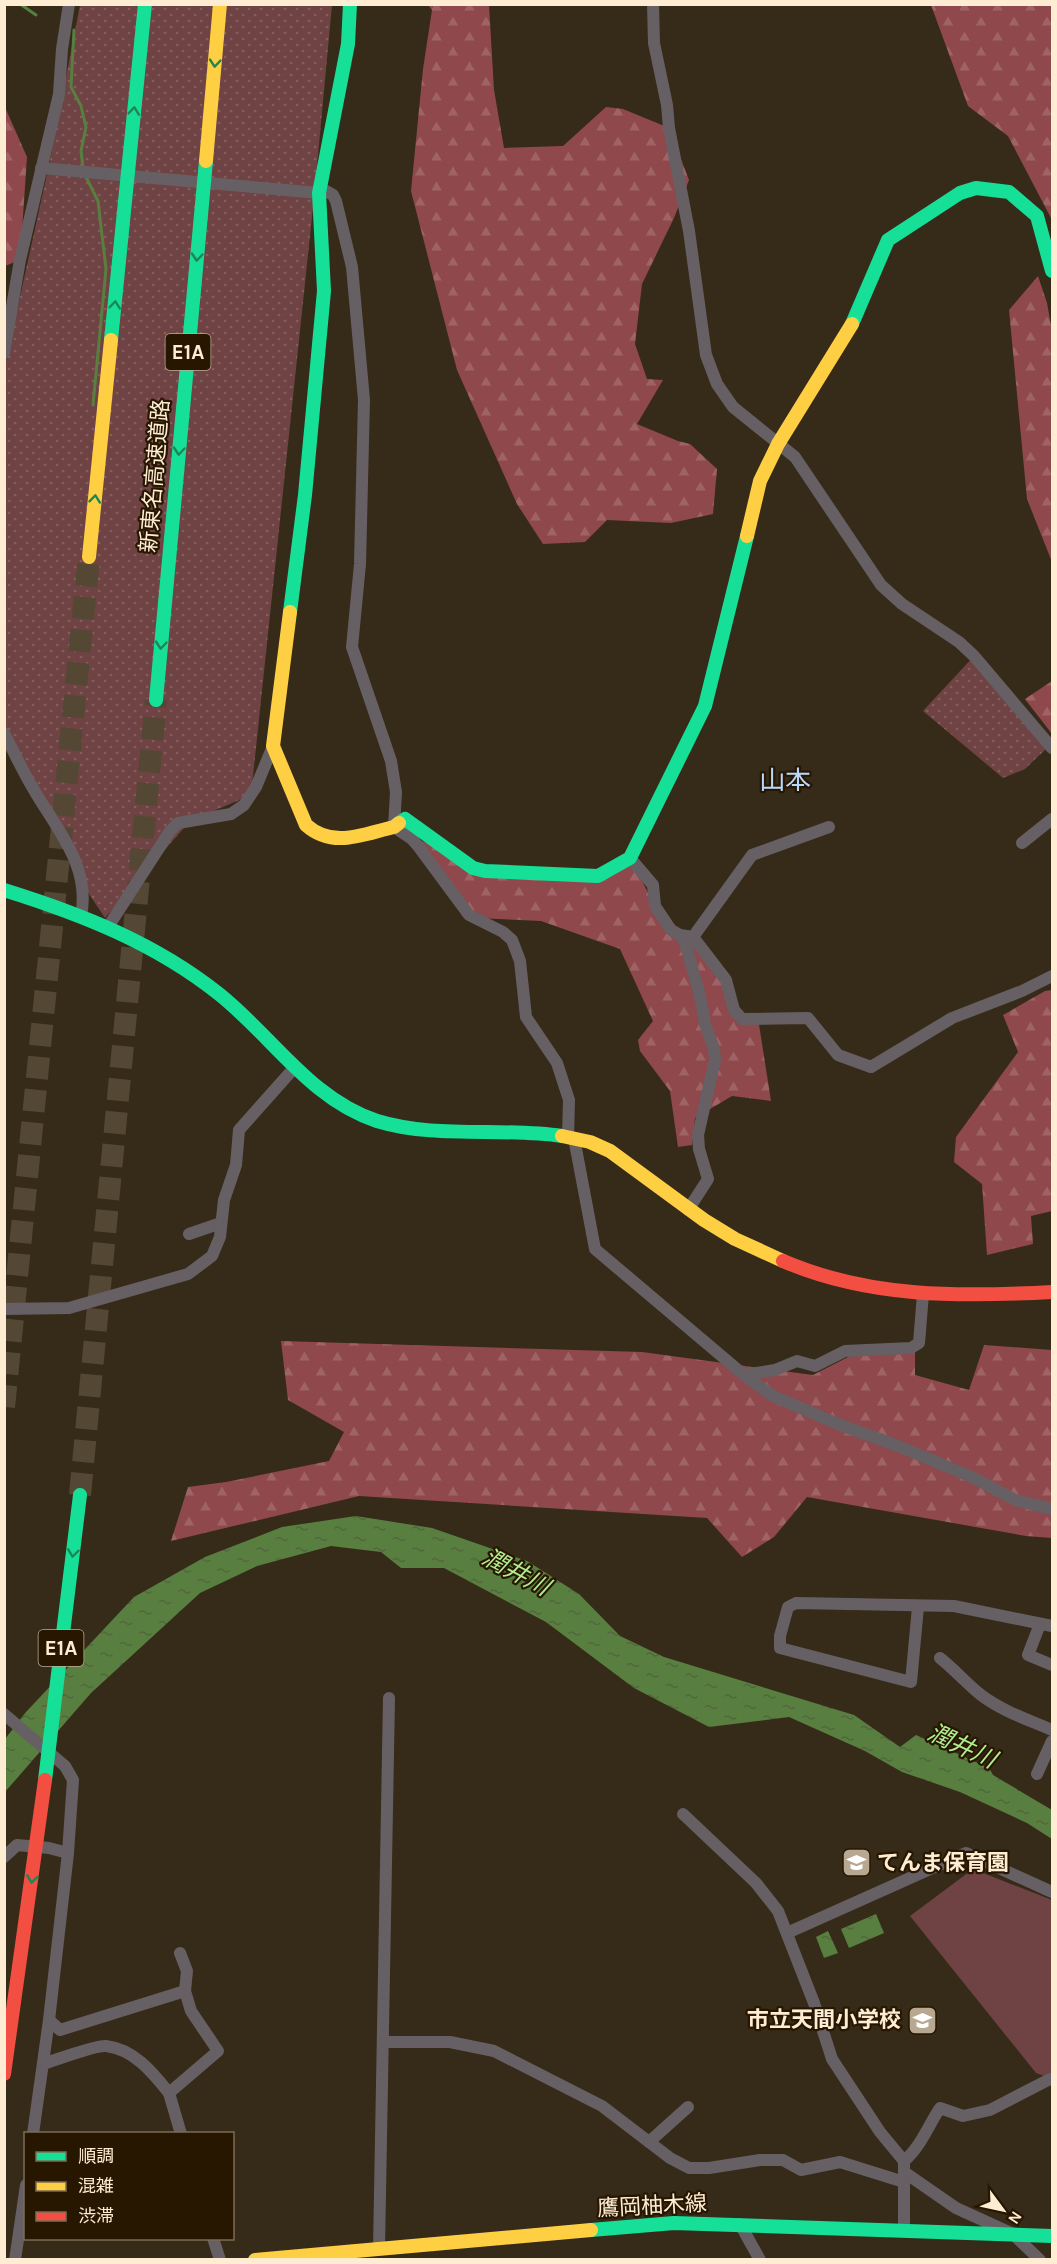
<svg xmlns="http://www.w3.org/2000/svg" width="1057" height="2264" font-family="Karla,'Noto Sans JP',sans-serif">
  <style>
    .grass { fill: url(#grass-dots) }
    .forest { fill: url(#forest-firs) }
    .green { fill: #6f4243 }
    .water { fill: url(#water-ripples) }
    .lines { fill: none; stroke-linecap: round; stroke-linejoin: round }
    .stream { stroke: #587f3f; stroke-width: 3 }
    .highway-tunnel { stroke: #544835; stroke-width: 22; stroke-dasharray: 22 11; stroke-linecap: butt }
    .street { stroke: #666065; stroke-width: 12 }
    .fast { stroke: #16e098; stroke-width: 14 }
    .slow { stroke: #ffcf43; stroke-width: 14 }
    .jam { stroke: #f24e42; stroke-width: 14 }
    .oneway { stroke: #1e8654 }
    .labels { text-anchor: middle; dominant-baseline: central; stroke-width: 4.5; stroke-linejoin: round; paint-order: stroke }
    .shield { fill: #271700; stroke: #beac94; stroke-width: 1.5 }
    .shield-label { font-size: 21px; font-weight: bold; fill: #feecd3 }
    .street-label { font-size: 22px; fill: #feecd3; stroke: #271700 }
    .poi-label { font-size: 22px; font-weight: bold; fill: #feecd3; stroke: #271700; text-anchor: start }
    .water-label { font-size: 24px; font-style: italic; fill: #b0ed8f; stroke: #271700 }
    .quarter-label { font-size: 26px; fill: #b9d6fb; stroke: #271700 }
  </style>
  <defs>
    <pattern id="grass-dots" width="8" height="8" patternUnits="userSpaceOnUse" patternTransform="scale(1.5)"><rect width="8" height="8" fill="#6f4243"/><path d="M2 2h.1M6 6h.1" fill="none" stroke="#855d5d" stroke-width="1.8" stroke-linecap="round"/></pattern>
    <pattern id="forest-firs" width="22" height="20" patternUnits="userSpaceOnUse" patternTransform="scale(1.5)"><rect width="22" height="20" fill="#8f484c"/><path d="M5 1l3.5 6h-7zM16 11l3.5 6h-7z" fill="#a06365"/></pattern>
    <pattern id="water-ripples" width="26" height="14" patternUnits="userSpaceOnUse" patternTransform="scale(1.5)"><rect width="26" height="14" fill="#587f3f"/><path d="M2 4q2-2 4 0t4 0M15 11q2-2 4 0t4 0" fill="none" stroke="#53663f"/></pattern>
  </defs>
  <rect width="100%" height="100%" fill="#362b19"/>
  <g class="grass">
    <path d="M 80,5 L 332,5 L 314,198 L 251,795 L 190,821 L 105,918 L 89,894 L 5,731 L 5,365 L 49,165 Z"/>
    <path d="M 974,656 L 1048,747 L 1025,769 L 1003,778 L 923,711 Z"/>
  </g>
  <g class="forest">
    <path d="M 428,5 L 489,5 L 494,90 L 504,148 L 563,146 L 606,107 L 623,109 L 669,128 L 689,180 L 674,218 L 642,284 L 635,344 L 647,379 L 663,380 L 637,424 L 678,441 L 690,444 L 717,469 L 713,514 L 671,523 L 607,520 L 585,542 L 543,544 L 517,504 L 457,370 L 411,191 L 423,69 L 432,10 Z"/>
    <path d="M 931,5 L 1052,5 L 1052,220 L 1008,136 L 968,106 Z"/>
    <path d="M 4,105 L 27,157 L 20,260 L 5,266 Z"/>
    <path d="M 1038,276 L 1047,303 L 1052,331 L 1052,562 L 1027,499 L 1009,310 Z"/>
    <path d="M 1052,681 L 1052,734 L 1025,699 Z"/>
    <path d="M 399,830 L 486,871 L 598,876 L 630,858 L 655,906 L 709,958 L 742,1019 L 758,1018 L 771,1101 L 732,1096 L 695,1118 L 692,1145 L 678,1147 L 670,1091 L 640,1051 L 638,1040 L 653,1021 L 620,949 L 541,921 L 476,918 Z"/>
    <path d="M 1052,990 L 1052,1211 L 1031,1216 L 1033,1244 L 987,1255 L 982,1184 L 954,1162 L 956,1137 L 1018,1052 L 1003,1015 L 1045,991 Z"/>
    <path d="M 281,1341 L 642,1352 L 813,1375 L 852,1355 L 915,1348 L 915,1375 L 969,1390 L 984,1345 L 1052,1350 L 1052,1538 L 1026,1536 L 807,1497 L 774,1537 L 742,1557 L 707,1518 L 359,1496 L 171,1541 L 188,1487 L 226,1482 L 329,1461 L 344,1432 L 288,1400 Z"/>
  </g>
  <path class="green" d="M 973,1869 L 1052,1900 L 1052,2071 L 1044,2076 L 1036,2073 L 910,1916 Z"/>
  <g class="water">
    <path d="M 356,1516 L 432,1528 L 527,1561 L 579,1594 L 620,1636 L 664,1657 L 854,1715 L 900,1747 L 916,1735 L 989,1768 L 993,1775 L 1052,1810 L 1052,1839 L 1027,1823 L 960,1792 L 902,1772 L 865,1751 L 789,1717 L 709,1727 L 634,1688 L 546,1622 L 444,1568 L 401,1568 L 381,1552 L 331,1546 L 257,1566 L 200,1593 L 91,1693 L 5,1792 L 5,1739 L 26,1712 L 134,1597 L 205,1557 L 282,1527 Z"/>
    <path d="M 876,1914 L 884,1933 L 849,1948 L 841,1929 Z"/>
    <path d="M 828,1931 L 838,1953 L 824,1958 L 816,1937 Z"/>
  </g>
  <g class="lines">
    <g class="stream">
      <path d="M 20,4 L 36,15"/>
      <path d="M 74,30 L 71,87 L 81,106 L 86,127 L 81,151 L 83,168"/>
      <path d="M 86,177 L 98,201 L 106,269 L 93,405"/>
    </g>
    <g class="highway-tunnel">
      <path d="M 4,1407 L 89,557"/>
      <path d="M 80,1495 L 156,700"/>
    </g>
    <g class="street">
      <path d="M 653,4 L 654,43 L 667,105 L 669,128 L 689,231 L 706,355 L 717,384 L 733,407 L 795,457 L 881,585 L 902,604 L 959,642 L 974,656 L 1052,748"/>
      <path d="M 41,168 L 319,193 L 326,191 L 333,195 L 336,201 L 352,267 L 364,400 L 360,564 L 352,647 L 391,761 L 396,792 L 394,827 L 412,839 L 418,846 L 469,915 L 503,932 L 512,940 L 520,961 L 526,1017 L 557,1063 L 569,1100 L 568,1137"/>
      <path d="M 4,353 L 20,260 L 59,94 L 62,49 L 69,4"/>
      <path d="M 4,733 C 14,752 23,772 34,790 C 57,830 91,866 81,916"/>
      <path d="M 1022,843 L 1052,819"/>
      <path d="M 630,858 L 653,885 L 655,906 L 671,930 L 680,935 L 693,937 L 752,855 L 829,827"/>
      <path d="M 108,927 L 170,831 L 178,823 L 231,814 L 244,805 L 256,787 L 273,746"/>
      <path d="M 680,935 L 685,942 L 700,996 L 705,1024 L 714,1049 L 715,1060 L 698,1135 L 699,1149 L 708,1179 L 688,1210"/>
      <path d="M 693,937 L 726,980 L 734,1010 L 742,1019 L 808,1018 L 838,1055 L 871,1067 L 952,1018 L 1022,991 L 1052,976"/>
      <path d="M 574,1138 L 595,1249 L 744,1375 L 773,1396 L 838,1424 L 898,1446 L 974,1478 L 1015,1500 L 1052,1509"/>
      <path d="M 189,1234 L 221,1223"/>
      <path d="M 4,1309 L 69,1308 L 188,1274 L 212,1256 L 220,1237 L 224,1200 L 236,1165 L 239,1130 L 295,1067"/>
      <path d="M 744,1375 L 775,1370 L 797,1361 L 815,1366 L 845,1351 L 911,1348 L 919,1343 L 923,1294"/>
      <path d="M 918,1607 L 911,1682 L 780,1648 L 780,1636 L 788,1607 L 796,1603 L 954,1606 L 1052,1626"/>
      <path d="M 1040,1624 L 1028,1655 L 1052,1665"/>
      <path d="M 940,1658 C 954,1669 967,1684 981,1695 C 1002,1711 1029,1720 1052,1730"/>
      <path d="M 4,1714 L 65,1766 L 73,1780 L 68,1853 L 49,2020 L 33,2134"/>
      <path d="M 1037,1774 L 1052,1741"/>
      <path d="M 683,1814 L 756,1883 L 778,1911 L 814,2003 L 832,2059 L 880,2132 L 904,2161 L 904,2230"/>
      <path d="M 4,1857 L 17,1845 L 49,1848 L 68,1853"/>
      <path d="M 787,1933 L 966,1853 L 1052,1892"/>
      <path d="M 180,1953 L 187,1971 L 185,1991 L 191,2011 L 218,2051 L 169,2093 L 181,2134"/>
      <path d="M 49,2020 L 60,2030 L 185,1991"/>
      <path d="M 383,2042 L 450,2042 L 494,2051 L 602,2106 L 670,2158 L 689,2168 L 709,2168 L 760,2160 L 783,2160 L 801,2170 L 840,2162 L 904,2182"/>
      <path d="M 43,2064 C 56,2060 95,2045 106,2046 C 134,2049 153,2073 169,2093"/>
      <path d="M 649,2142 L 688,2107"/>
      <path d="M 904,2161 C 920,2148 928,2126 940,2108 L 963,2116 L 990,2110 L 1052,2078"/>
      <path d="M 904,2172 L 956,2208 L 1013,2234 L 1040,2260"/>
      <path d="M 740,2224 L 760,2260"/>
      <path d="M 213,2238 L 220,2260"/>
      <path d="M 379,2249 L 389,1698"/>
      <path d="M 15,2260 L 26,2185"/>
    </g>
    <g class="fast">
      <path d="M 852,324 L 888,240 L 960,193 L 976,188 L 1009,192 L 1037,216 L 1052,271"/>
      <path d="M 111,340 L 145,4"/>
      <path d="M 290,612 L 305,495 L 324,291 L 319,193 L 348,44 L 350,4"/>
      <path d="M 156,700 L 206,161"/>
      <path d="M 399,823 L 405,819 L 473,868 L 485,871 L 598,876 L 630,858 L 705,706 L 747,536"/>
      <path d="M 4,890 C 81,914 155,943 219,994 C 272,1036 310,1099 377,1121 C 436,1139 501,1127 562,1136"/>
      <path d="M 45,1780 L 80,1495"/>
      <path d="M 591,2230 L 674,2223 L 1052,2236"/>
    </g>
    <g class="slow">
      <path d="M 206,161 L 220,4"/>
      <path d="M 747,536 L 760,481 L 778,444 L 852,324"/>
      <path d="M 89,557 L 111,340"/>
      <path d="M 290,612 L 273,746 L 306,825 C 333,849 363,834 394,827 L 399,823"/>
      <path d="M 562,1136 L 590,1142 L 610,1151 L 704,1220 L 735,1239 L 783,1261"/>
      <path d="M 255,2260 L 591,2230"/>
    </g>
    <g class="jam">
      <path d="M 783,1261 C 869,1298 960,1297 1052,1292"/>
      <path d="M 4,2074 L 45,1780"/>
    </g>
  </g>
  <defs><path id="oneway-chevron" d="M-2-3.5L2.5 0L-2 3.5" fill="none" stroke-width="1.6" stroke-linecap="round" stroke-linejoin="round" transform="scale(1.5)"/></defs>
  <g class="oneway">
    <use href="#oneway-chevron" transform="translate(215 63) rotate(95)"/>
    <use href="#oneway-chevron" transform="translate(134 111) rotate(-84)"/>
    <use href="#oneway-chevron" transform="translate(197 257) rotate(95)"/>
    <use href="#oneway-chevron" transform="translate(115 305) rotate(-84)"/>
    <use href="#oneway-chevron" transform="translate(179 451) rotate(95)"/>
    <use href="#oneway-chevron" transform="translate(95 499) rotate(-84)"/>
    <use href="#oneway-chevron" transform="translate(161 645) rotate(95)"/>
    <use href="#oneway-chevron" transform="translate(73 1553) rotate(97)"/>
    <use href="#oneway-chevron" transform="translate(32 1879) rotate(98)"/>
  </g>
  <defs>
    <symbol id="school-square" viewBox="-11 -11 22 22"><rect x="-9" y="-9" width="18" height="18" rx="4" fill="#b8a892" stroke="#271700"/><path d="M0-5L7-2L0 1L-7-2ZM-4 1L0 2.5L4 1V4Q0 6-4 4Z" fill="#fff"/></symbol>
  </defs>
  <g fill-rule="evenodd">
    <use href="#school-square" x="840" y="1846" width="33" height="33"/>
    <use href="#school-square" x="906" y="2004" width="33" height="33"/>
  </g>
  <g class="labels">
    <g class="shield">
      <rect x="165.5" y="334" width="45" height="36" rx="4.5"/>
      <rect x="38.5" y="1630" width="45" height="36" rx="4.5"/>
    </g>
    <g class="shield-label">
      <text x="188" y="352">E1A</text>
      <text x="61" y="1648">E1A</text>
    </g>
    <g class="street-label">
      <text transform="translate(155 476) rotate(-85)">新東名高速道路</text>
      <text transform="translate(652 2206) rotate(-3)">鷹岡柚木線</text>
    </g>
    <g class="poi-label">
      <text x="877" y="1863">てんま保育園</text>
      <text x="901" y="2020" text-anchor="end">市立天間小学校</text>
    </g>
    <g class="water-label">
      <text transform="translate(516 1572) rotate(28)">潤井川</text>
      <text transform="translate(962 1746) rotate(25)">潤井川</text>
    </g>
    <g class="quarter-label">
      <text x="785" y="780">山本</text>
    </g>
  </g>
  <rect width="1057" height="2264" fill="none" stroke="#feecd3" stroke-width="12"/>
  <rect x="24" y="2132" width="210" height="108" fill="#271700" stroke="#7d6c54" stroke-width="1.5"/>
  <rect x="36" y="2152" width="30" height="9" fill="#16e098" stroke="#7d6c54" stroke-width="1.5"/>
  <text x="78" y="2162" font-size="18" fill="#feecd3">順調</text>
  <rect x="36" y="2182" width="30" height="9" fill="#ffcf43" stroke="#7d6c54" stroke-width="1.5"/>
  <text x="78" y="2192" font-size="18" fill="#feecd3">混雑</text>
  <rect x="36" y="2212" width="30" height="9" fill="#f24e42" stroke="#7d6c54" stroke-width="1.5"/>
  <text x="78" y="2222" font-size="18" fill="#feecd3">渋滞</text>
  <g transform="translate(1003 2210) rotate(123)" stroke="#271700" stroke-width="4.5" paint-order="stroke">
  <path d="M0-4.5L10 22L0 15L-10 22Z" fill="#feecd3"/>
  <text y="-9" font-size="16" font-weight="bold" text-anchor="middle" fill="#feecd3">N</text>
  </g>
</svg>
